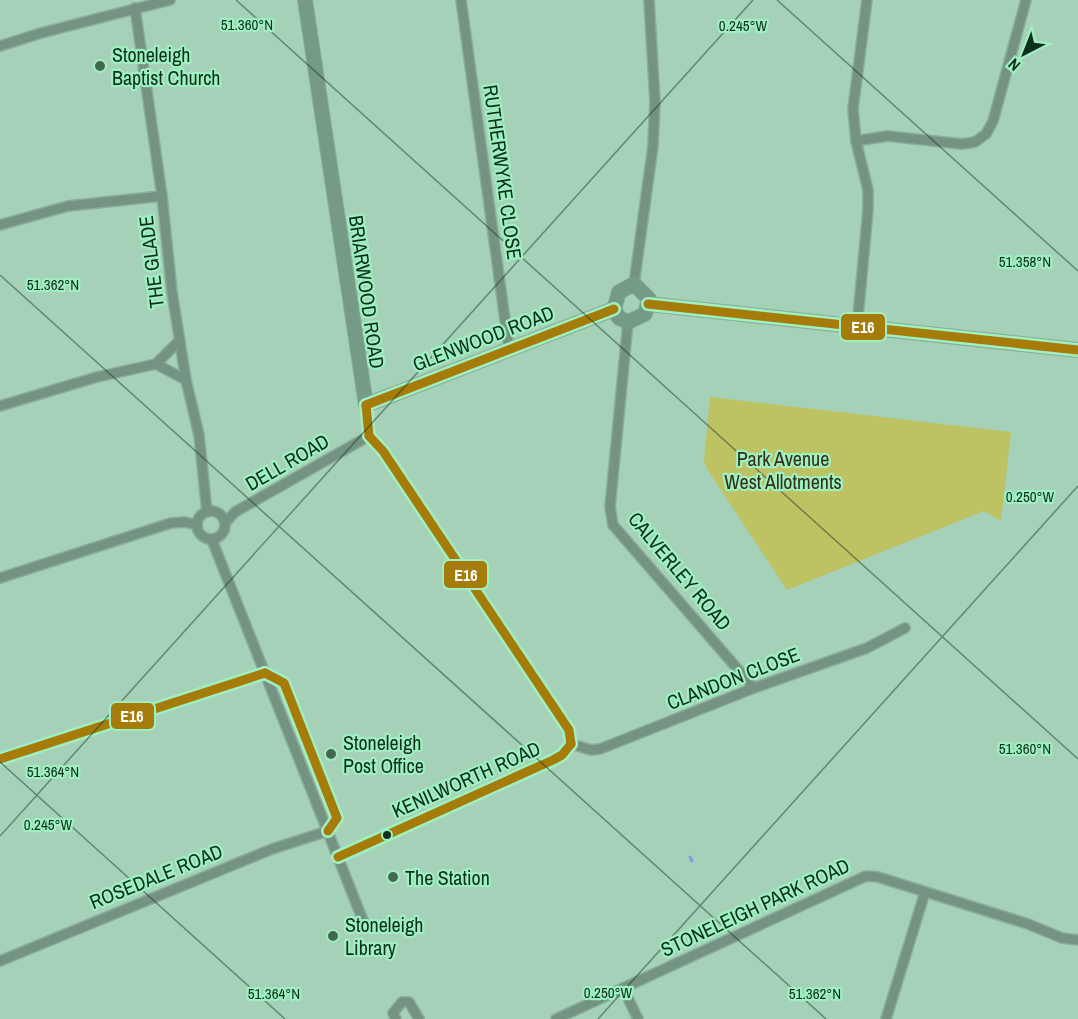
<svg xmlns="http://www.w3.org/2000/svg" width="1078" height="1019" font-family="'Archivo Narrow',sans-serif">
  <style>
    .green { fill: #bdc262 }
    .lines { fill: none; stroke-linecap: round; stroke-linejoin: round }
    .stream { stroke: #8799e2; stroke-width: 3 }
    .street-casing { stroke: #89ad99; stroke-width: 12 }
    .secondary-casing { stroke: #89ad99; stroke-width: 16 }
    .street { stroke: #759382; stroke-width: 9 }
    .secondary { stroke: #759a86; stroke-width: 14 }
    .bus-1-casing { stroke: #9ff0c1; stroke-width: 14 }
    .bus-1 { stroke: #a57c0a; stroke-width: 9 }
    .ticks { fill: none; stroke: #0d2f1e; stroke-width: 1.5; stroke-opacity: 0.45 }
    .poi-dot { fill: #426854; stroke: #9ff0c1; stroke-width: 2 }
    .bus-dot { fill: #0d2f1e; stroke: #9ff0c1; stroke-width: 2 }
    .labels { text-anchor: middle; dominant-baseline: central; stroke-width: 4.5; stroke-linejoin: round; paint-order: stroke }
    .poi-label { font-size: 20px; fill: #0d2f1e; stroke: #9ff0c1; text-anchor: start }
    .street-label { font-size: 20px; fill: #0d2f1e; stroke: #9ff0c1 }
    .park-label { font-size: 20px; fill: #342f16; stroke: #9ff0c1 }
    .ticks-label { font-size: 15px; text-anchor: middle; fill: #0d2f1e; stroke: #9ff0c1; stroke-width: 4.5; stroke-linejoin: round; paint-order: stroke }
    .line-badge { stroke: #9ff0c1; stroke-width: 2 }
    .badge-label { font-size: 16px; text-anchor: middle; font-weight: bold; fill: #fff }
  </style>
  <rect width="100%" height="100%" fill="#a4d1b7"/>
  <path class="green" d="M 710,397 L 1011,432 L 1001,521 L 984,511 L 787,590 L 709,472 L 704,461 Z"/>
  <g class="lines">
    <path class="stream" d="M 690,857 L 692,861"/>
    <defs>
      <g id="street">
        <path d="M 461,0 L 509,349"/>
        <path d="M 135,8 L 162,196 L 172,292 L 186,380 L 199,435 L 207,512"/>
        <path d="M 0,46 L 41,33 L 170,0"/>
        <path d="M 856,141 L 887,136 L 962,144 L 975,142 L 986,134 L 993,121 L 1026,0"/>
        <path d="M 0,225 L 68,206 L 162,196"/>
        <path d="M 634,284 L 653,146 L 655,102 L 649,0"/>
        <path d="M 628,322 L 610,507 L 613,525 L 754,688"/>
        <path d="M 857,327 L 868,210 L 868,190 L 856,141 L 853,109 L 867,0"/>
        <path d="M 156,364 L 186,380"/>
        <path d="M 366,405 L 369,436 L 383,451 L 448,547 L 569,730 L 571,744"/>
        <path d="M 0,406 L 97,377 L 156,364 L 180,340"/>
        <circle cx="211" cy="525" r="14"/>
        <path d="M 226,522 L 235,512 L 369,436"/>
        <path d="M 212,540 L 364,923"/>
        <path d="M 0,578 L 171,523 L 185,522 L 197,525"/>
        <path d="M 571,744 L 591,750 L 600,749 L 754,688 L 867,648 L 905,628"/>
        <path d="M 0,759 L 265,673"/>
        <path d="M 338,857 L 553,760 L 562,755 L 571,744"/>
        <path d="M 0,961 L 272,849 L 328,831"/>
        <path d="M 623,988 L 638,1019"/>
        <path d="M 396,1019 L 393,1013 L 402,1002 L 409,1002 L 419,1019"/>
        <path d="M 556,1019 L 866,876 L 878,877 L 1028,924 L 1062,938 L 1078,940"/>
        <path d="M 886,1019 L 925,892"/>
      </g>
      <g id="secondary">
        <path d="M 305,0 L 366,405 L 614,309"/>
        <path d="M 634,284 L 649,299 L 645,314 L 628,322 L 619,318 L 614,309 L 619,292 Z"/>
        <path d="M 648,304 L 1078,350"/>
      </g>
    </defs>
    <use href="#street" class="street-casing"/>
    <use href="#secondary" class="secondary-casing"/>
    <use href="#street" class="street"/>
    <use href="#secondary" class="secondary"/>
    <defs>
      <g id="bus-1">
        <path d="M 648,304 L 1078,350"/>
        <path d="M 366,405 L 369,436 L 383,451 L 569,730 L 571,744"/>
        <path d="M 366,405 L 614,309"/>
        <path d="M 265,673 L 284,683 L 337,818 L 328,831"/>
        <path d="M 0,759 L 265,673"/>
        <path d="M 338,857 L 553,760 L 562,755 L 571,744"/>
      </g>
    </defs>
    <use href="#bus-1" class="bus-1-casing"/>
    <use href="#bus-1" class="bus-1"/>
  </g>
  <path class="ticks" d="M 236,0 L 1078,759M 777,0 L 1078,271M 0,275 L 826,1019M 0,762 L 285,1019M 0,836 L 753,0M 598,1019 L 1078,486"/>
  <g class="poi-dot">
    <circle cx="100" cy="66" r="6"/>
    <circle cx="331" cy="754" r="6"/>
    <circle cx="393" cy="877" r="6"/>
    <circle cx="333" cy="936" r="6"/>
  </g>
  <circle class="bus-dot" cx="387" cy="835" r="5"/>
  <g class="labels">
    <g class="poi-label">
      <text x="112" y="54">Stoneleigh<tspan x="112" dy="23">Baptist Church</tspan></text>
      <text x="343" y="742">Stoneleigh<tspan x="343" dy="23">Post Office</tspan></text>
      <text x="405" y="877">The Station</text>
      <text x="345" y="924">Stoneleigh<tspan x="345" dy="23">Library</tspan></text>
    </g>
    <g class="street-label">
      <text transform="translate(503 172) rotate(82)">RUTHERWYKE CLOSE</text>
      <text transform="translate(151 262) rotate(-97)">THE GLADE</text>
      <text transform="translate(367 292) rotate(82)">BRIARWOOD ROAD</text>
      <text transform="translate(483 338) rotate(-21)">GLENWOOD ROAD</text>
      <text transform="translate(287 462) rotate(-30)">DELL ROAD</text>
      <text transform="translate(680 571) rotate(50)">CALVERLEY ROAD</text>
      <text transform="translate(733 678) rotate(-21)">CLANDON CLOSE</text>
      <text transform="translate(466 779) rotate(-24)">KENILWORTH ROAD</text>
      <text transform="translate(156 876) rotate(-22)">ROSEDALE ROAD</text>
      <text transform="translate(755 907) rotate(-25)">STONELEIGH PARK ROAD</text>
    </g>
    <g class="park-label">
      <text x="783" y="458">Park Avenue<tspan x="783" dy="23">West Allotments</tspan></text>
    </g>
  </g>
  <g class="ticks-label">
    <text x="247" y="30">51.360°N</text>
    <text x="743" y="31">0.245°W</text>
    <text x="1025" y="267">51.358°N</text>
    <text x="53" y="290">51.362°N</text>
    <text x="1030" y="502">0.250°W</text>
    <text x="1025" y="754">51.360°N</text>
    <text x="53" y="777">51.364°N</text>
    <text x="48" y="830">0.245°W</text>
    <text x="608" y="998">0.250°W</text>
    <text x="274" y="999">51.364°N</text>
    <text x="815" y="999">51.362°N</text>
  </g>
  <g class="line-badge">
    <rect x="840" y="313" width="46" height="28" rx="6" fill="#a57c0a"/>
    <rect x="443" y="560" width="45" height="29" rx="6" fill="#a57c0a"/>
    <rect x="110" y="702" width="45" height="28" rx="6" fill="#a57c0a"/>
  </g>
  <g class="badge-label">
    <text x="863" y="333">E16</text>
    <text x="466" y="581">E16</text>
    <text x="132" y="722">E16</text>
  </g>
  <g transform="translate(1024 54) rotate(222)" stroke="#9ff0c1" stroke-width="4.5" paint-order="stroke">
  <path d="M0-4.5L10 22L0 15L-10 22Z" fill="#0d2f1e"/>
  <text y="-9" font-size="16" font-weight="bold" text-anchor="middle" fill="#0d2f1e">N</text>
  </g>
</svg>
